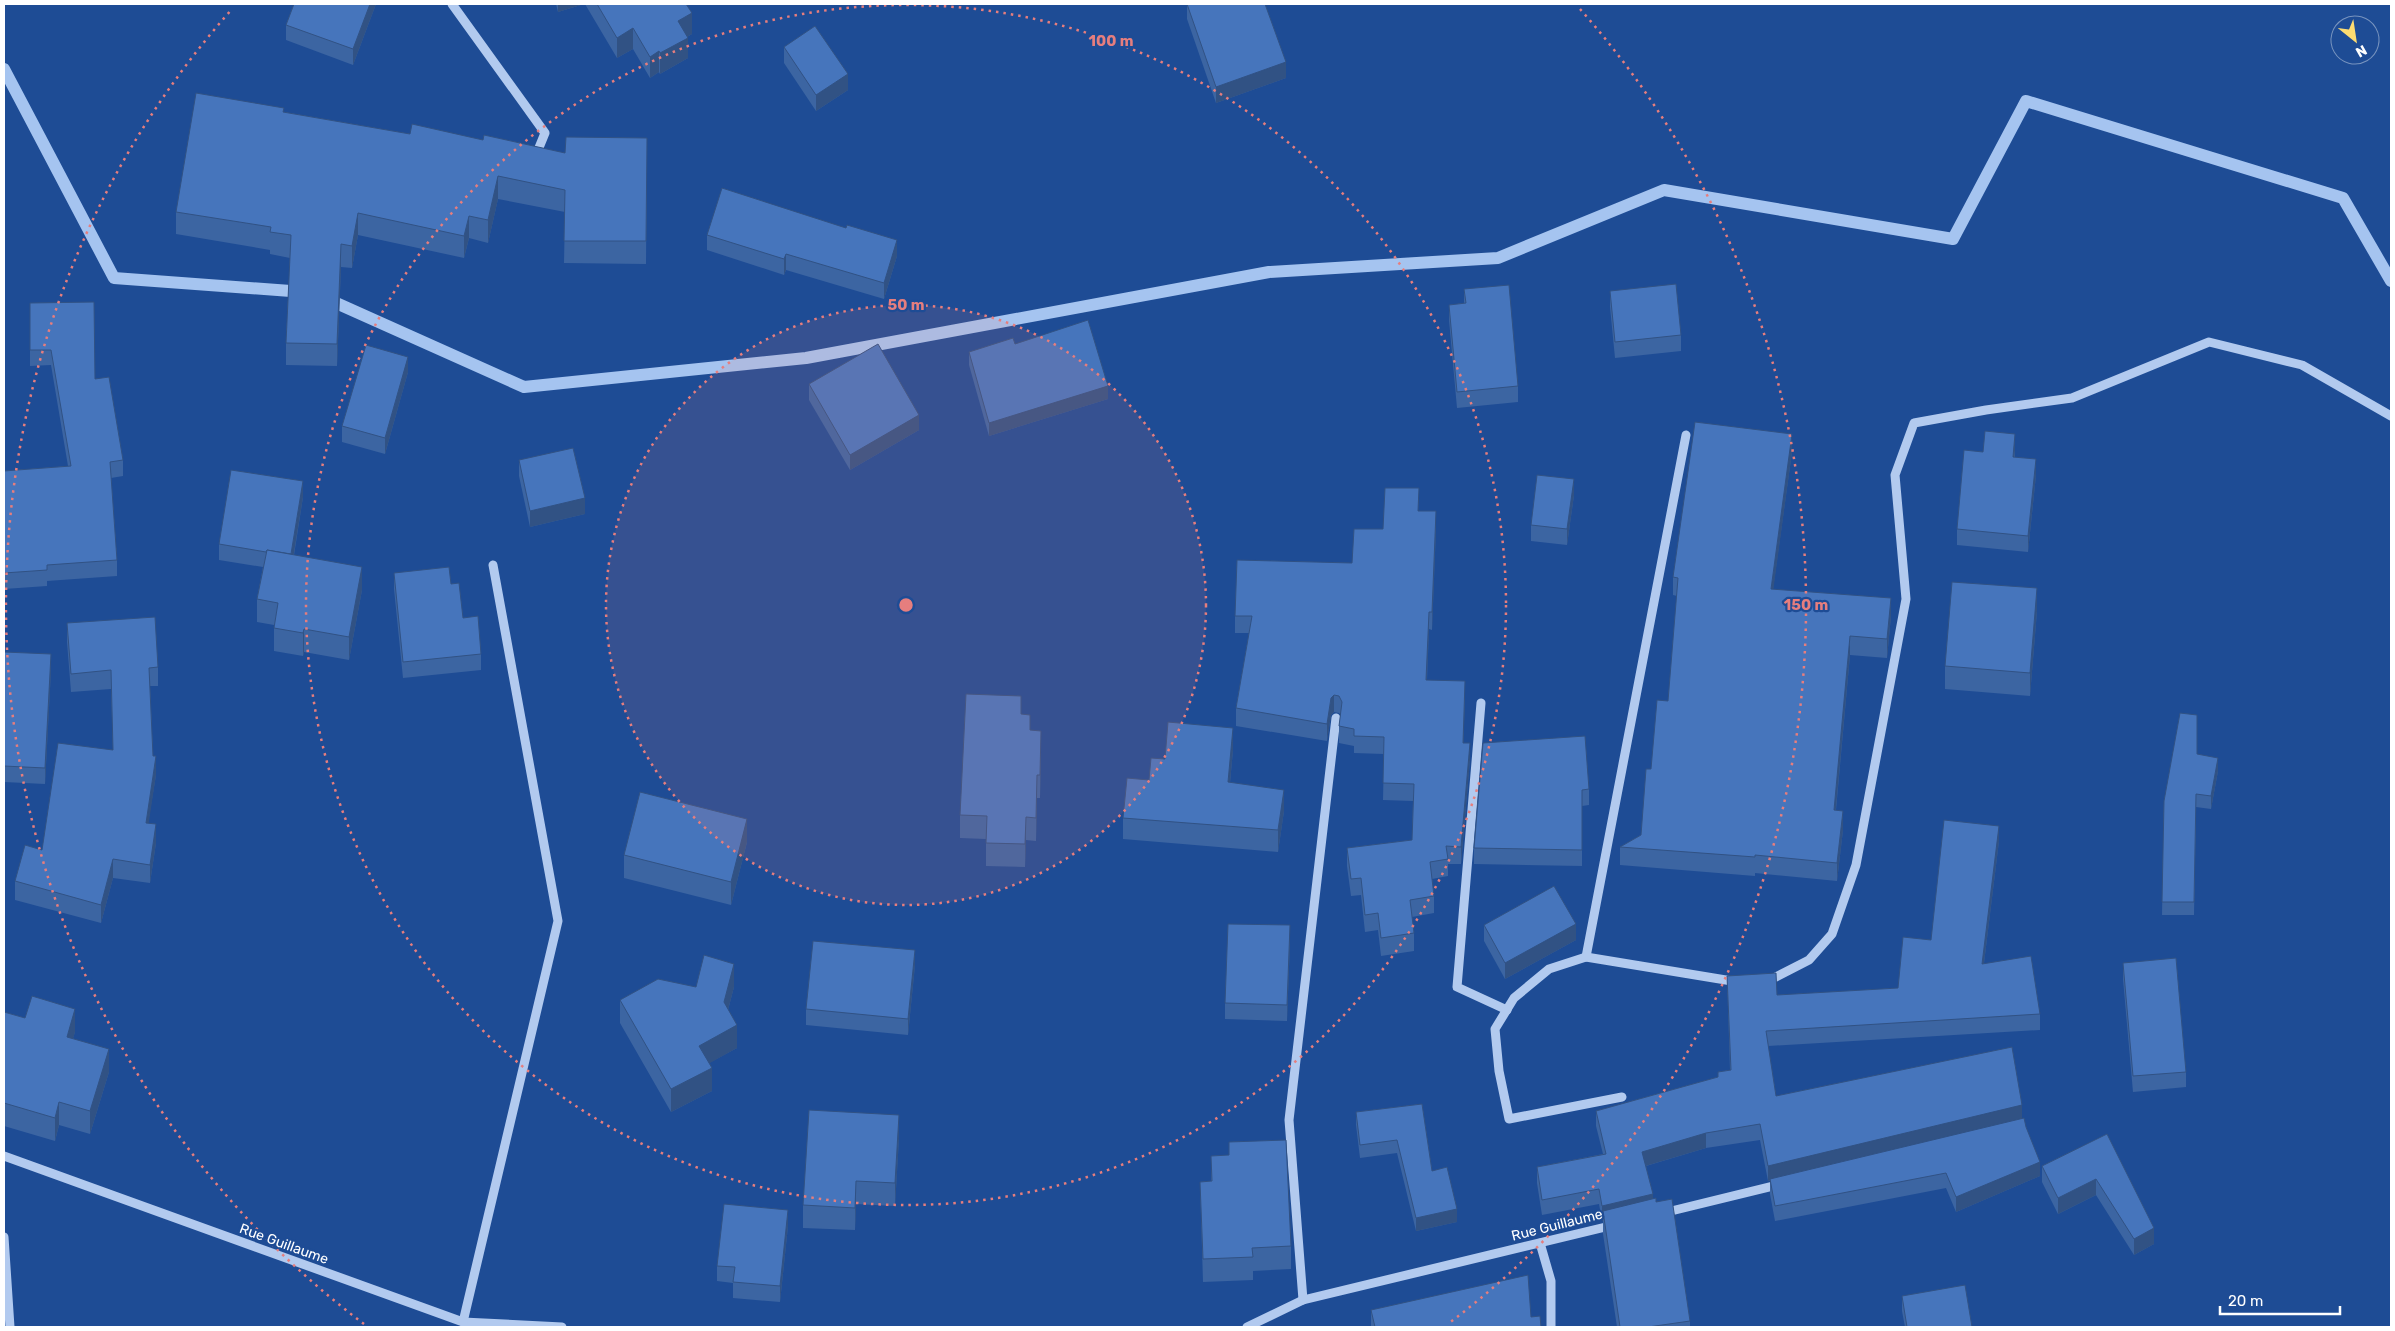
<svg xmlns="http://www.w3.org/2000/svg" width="2395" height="1331" font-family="Rubik,sans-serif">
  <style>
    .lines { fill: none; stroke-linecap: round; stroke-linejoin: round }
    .stream { stroke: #a5c4f0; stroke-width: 12 }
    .minor { stroke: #b2caef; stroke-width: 9 }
    .wall { fill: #3c65a2 }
    .shaded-wall { fill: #315284 }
    .building { fill: #4675bc; stroke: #315284 }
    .ring { fill: none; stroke: #e67e7e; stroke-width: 2.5; stroke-dasharray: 2.5 5 }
    .labels { text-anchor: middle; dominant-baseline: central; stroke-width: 4.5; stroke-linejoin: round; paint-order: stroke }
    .street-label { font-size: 14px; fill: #fff; stroke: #1e4c95 }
    .centre { fill: #e67e7e; stroke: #1e4c95; stroke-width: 2.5 }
    .ring-label { font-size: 15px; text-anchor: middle; font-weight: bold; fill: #e67e7e; stroke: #1e4c95; stroke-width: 4.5; stroke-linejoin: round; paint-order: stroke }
  </style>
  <rect width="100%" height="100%" fill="#1e4c95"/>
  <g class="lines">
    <g class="stream">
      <path d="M 4,69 L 114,278 L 304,292"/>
      <path d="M 325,298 L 524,387 L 806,358 L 1269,272 L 1498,258 L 1664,190 L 1953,239 L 2026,101 L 2343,198 L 2391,281"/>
    </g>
    <g class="minor">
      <path d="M 452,4 L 545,133 L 536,155"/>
      <path d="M 1481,703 L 1457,987 L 1507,1010"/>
      <path d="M 1586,957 L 1686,435"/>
      <path d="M 1766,979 L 1772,979 L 1809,960 L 1832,934 L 1856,865 L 1906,599 L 1895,475 L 1914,423 L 1986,410 L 2072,398 L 2209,342 L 2302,365 L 2391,416"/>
      <path d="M 1622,1097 L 1509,1119 L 1499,1071 L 1495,1029 L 1514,998 L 1549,969 L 1586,957 L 1738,982"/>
      <path d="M 4,1156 L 463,1322 L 562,1327"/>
      <path d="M 1663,1213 L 1781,1184"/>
      <path d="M 4,1237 L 10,1327"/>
      <path d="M 1540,1243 L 1551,1281 L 1551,1327"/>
      <path d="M 1303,1300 L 1289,1120 L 1336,718"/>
      <path d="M 463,1322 L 558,921 L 493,565"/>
      <path d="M 1247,1327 L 1303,1300 L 1614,1225"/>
    </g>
  </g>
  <g class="wall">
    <path d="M 294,4 L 376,4 L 353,65 L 286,40 L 286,25 Z"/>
    <path d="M 556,4 L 584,4 L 558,12 Z"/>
    <path d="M 585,4 L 686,4 L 692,34 L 687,37 L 688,58 L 660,74 L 659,72 L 650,78 L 633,49 L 617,58 Z"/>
    <path d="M 1187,4 L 1286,78 L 1216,103 L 1187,19 Z"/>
    <path d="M 784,47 L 848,90 L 816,111 L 784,63 Z"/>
    <path d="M 284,112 L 410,134 L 483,140 L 565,153 L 647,138 L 646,264 L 564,263 L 565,212 L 498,199 L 488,243 L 469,238 L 464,258 L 358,235 L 352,268 L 341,267 L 337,366 L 286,365 L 286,343 L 290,258 L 270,254 L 270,250 L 176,234 L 176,212 Z"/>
    <path d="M 707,235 L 897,256 L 884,299 L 786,270 L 784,275 L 707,250 Z"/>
    <path d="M 1464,289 L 1518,386 L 1518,402 L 1457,408 L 1449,320 L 1449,305 L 1464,303 Z"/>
    <path d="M 1610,291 L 1681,335 L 1681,351 L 1615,358 L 1610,307 Z"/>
    <path d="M 30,303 L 95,379 L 123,460 L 123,476 L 111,478 L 117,560 L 117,576 L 47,581 L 47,586 L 4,589 L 4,471 L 68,466 L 51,365 L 30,366 Z"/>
    <path d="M 1015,344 L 1108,399 L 989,436 L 969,365 L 969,352 Z"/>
    <path d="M 408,372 L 385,454 L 342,442 L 342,426 Z"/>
    <path d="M 809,384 L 919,430 L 850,470 L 809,400 Z"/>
    <path d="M 2015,450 L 2015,457 L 2036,475 L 2028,552 L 1957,545 L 1957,529 L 1983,452 Z"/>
    <path d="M 1792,452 L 1773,589 L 1891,616 L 1887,658 L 1850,655 L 1836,810 L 1843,830 L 1837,881 L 1755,873 L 1755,876 L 1620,865 L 1620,847 L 1641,835 L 1651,769 L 1668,701 L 1677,596 L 1673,595 L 1673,577 Z"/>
    <path d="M 519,460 L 585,514 L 530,527 L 519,476 Z"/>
    <path d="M 1574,495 L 1567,545 L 1531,541 L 1531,525 Z"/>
    <path d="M 303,497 L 294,555 L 362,590 L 349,660 L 304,652 L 303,656 L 274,651 L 274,625 L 257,622 L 257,599 L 263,567 L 219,560 L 219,544 Z"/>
    <path d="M 1419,511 L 1436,528 L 1432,630 L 1429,629 L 1427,680 L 1465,699 L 1463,743 L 1470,760 L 1461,864 L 1448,864 L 1448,876 L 1432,879 L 1434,896 L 1434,913 L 1412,917 L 1414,933 L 1414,951 L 1381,956 L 1378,930 L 1365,932 L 1361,895 L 1351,896 L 1347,866 L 1347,848 L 1412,840 L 1413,801 L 1383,800 L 1384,754 L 1354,753 L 1354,746 L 1339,743 L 1339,726 L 1341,715 L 1339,713 L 1334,712 L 1331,715 L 1327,741 L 1236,726 L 1236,708 L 1249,633 L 1235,633 L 1235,616 L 1352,563 L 1383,529 Z"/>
    <path d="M 394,573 L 451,584 L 463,618 L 481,654 L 481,670 L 403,678 L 394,589 Z"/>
    <path d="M 2037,611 L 2030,696 L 1945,689 L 1945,666 Z"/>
    <path d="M 67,623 L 158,667 L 158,686 L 150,686 L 153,756 L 156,775 L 148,823 L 156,843 L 150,883 L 113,878 L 101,923 L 15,900 L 15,881 L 42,850 L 113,750 L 111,689 L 71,692 L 67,642 Z"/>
    <path d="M 4,652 L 51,670 L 45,784 L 4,782 Z"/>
    <path d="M 1021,714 L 1030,730 L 1041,754 L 1040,798 L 1037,798 L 1036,841 L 1026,840 L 1025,867 L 986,866 L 986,839 L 960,838 L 960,815 Z"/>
    <path d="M 1483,743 L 1589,789 L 1589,805 L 1582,806 L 1582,866 L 1474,864 L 1474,848 Z"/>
    <path d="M 1233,750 L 1230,783 L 1284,811 L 1278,852 L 1123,839 L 1123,818 L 1165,759 Z"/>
    <path d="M 2197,754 L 2218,771 L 2211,809 L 2196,807 L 2194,915 L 2162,915 L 2164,801 Z"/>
    <path d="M 1999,841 L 1984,963 L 2040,1014 L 2040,1030 L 1768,1046 L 1776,1096 L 2022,1118 L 2026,1127 L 2040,1176 L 1956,1212 L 1946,1188 L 1775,1221 L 1770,1194 L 1770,1181 L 1768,1181 L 1760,1140 L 1706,1148 L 1646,1166 L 1653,1199 L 1690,1321 L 1690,1327 L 1617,1327 L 1603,1234 L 1603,1221 L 1602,1221 L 1599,1204 L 1542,1215 L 1537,1183 L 1537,1167 L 1603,1154 L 1596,1126 L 1596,1111 L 1718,1077 L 1718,1072 L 1730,1070 L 1727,976 L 1777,995 L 1898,988 Z"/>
    <path d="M 747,842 L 731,905 L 624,878 L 624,855 Z"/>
    <path d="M 1484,925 L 1576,940 L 1505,979 L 1484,941 Z"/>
    <path d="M 1290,941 L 1287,1021 L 1225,1019 L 1225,1003 Z"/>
    <path d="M 2123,963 L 2186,1072 L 2186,1087 L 2133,1092 L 2123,979 Z"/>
    <path d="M 915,965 L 908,1035 L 806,1025 L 806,1009 Z"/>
    <path d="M 696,987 L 734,987 L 728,1010 L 737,1048 L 709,1063 L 712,1091 L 671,1112 L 620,1023 L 620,1000 Z"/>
    <path d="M 4,1012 L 75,1032 L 73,1038 L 109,1072 L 90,1134 L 59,1125 L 55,1141 L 4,1126 Z"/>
    <path d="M 1422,1104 L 1432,1171 L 1457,1222 L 1416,1231 L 1397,1153 L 1360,1158 L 1356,1125 L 1356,1112 Z"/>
    <path d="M 2107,1134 L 2154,1244 L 2134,1255 L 2096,1195 L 2058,1214 L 2042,1182 L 2042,1166 Z"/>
    <path d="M 899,1138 L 895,1206 L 856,1204 L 855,1230 L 803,1228 L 803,1205 Z"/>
    <path d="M 1229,1142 L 1291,1246 L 1291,1269 L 1253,1271 L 1253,1280 L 1203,1282 L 1200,1182 L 1211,1181 L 1211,1156 L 1229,1155 Z"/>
    <path d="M 788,1226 L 780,1302 L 733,1298 L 733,1283 L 717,1281 L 717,1266 Z"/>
    <path d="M 1902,1296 L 1972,1327 L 1905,1327 L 1902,1311 Z"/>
    <path d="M 1371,1310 L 1531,1317 L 1541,1327 L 1371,1327 Z"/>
  </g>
  <g class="shaded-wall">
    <path d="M 370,4 L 376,4 L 353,65 L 353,49 Z"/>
    <path d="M 558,4 L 584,4 L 558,12 Z"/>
    <path d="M 692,13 L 692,34 L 678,42 L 678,21 Z"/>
    <path d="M 633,28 L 633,49 L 617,58 L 617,38 Z"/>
    <path d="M 688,38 L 688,58 L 660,74 L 660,53 Z"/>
    <path d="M 659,51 L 659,72 L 650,78 L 650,57 Z"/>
    <path d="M 1286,62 L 1286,78 L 1216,103 L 1216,87 Z"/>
    <path d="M 848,74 L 848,90 L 816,111 L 816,95 Z"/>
    <path d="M 498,176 L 498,199 L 488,243 L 488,220 Z"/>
    <path d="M 358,213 L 358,235 L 352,268 L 352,246 Z"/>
    <path d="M 469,216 L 469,238 L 464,258 L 464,236 Z"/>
    <path d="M 897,240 L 897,256 L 884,299 L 884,283 Z"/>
    <path d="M 341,244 L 341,267 L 337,366 L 337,344 Z"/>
    <path d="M 786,254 L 786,270 L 784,275 L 784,259 Z"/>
    <path d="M 408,357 L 408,372 L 385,454 L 385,438 Z"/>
    <path d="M 1108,386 L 1108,399 L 989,436 L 989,423 Z"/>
    <path d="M 919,415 L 919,430 L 850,470 L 850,455 Z"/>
    <path d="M 1792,434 L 1792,452 L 1771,607 L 1771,589 Z"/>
    <path d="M 2015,434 L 2015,450 L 2013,473 L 2013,457 Z"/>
    <path d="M 2036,459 L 2036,475 L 2028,552 L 2028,536 Z"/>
    <path d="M 1574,479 L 1574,495 L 1567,545 L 1567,529 Z"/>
    <path d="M 303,481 L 303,497 L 291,571 L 291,555 Z"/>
    <path d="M 585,498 L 585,514 L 530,527 L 530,511 Z"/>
    <path d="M 1436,511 L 1436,528 L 1432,630 L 1432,612 Z"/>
    <path d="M 362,567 L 362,590 L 349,660 L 349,637 Z"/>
    <path d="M 2037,588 L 2037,611 L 2030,696 L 2030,673 Z"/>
    <path d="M 1891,598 L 1891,616 L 1887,658 L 1887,639 Z"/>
    <path d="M 1429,612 L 1429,629 L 1426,697 L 1426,680 Z"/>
    <path d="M 304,629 L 304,652 L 303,656 L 303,633 Z"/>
    <path d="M 1850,636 L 1850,655 L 1834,829 L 1834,810 Z"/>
    <path d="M 51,654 L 51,670 L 45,784 L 45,768 Z"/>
    <path d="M 1465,681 L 1465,699 L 1463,761 L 1463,743 Z"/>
    <path d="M 1334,695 L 1334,712 L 1331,715 L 1327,741 L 1327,724 L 1331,698 Z"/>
    <path d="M 1233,728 L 1233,750 L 1228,804 L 1228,782 Z"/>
    <path d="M 1041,731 L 1041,754 L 1040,798 L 1040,775 Z"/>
    <path d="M 1470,743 L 1470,760 L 1461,864 L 1461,847 Z"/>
    <path d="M 156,756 L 156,775 L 146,841 L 146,823 Z"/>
    <path d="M 2218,758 L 2218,771 L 2211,809 L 2211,796 Z"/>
    <path d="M 1037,775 L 1037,798 L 1036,841 L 1036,818 Z"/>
    <path d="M 1284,790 L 1284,811 L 1278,852 L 1278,830 Z"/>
    <path d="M 1843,811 L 1843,830 L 1837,881 L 1837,863 Z"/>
    <path d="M 1026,817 L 1026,840 L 1025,867 L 1025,844 Z"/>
    <path d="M 747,819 L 747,842 L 731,905 L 731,882 Z"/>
    <path d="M 156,824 L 156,843 L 150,883 L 150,865 Z"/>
    <path d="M 1999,826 L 1999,841 L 1982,979 L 1982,964 Z"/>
    <path d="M 113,859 L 113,878 L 101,923 L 101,905 Z"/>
    <path d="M 1576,924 L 1576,940 L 1505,979 L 1505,963 Z"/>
    <path d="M 1290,925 L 1290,941 L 1287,1021 L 1287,1005 Z"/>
    <path d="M 915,950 L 915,965 L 908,1035 L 908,1019 Z"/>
    <path d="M 734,964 L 734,987 L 724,1025 L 724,1002 Z"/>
    <path d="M 75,1009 L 75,1032 L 67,1060 L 67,1037 Z"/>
    <path d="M 737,1025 L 737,1048 L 699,1069 L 699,1046 Z"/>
    <path d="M 109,1049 L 109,1072 L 90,1134 L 90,1111 Z"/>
    <path d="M 712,1068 L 712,1091 L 671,1112 L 671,1089 Z"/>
    <path d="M 59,1102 L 59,1125 L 55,1141 L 55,1118 Z"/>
    <path d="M 2022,1105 L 2022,1120 L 1768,1181 L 1768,1166 Z"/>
    <path d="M 899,1115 L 899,1138 L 895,1206 L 895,1183 Z"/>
    <path d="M 1706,1133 L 1706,1148 L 1642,1167 L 1642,1152 Z"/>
    <path d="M 2040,1162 L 2040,1176 L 1956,1212 L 1956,1197 Z"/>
    <path d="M 2096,1179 L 2096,1195 L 2058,1214 L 2058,1198 Z"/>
    <path d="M 856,1181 L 856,1204 L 855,1230 L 855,1208 Z"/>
    <path d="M 1653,1194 L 1653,1209 L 1603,1211 L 1603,1221 L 1602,1221 L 1602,1206 Z"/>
    <path d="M 1457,1209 L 1457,1222 L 1416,1231 L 1416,1218 Z"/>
    <path d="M 788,1210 L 788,1226 L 780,1302 L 780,1286 Z"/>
    <path d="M 2154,1228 L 2154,1244 L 2134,1255 L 2134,1239 Z"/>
  </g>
  <g class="building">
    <path d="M 294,4 L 370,4 L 353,49 L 286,25 Z"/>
    <path d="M 597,4 L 686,4 L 692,13 L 678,21 L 688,38 L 660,53 L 659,51 L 650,57 L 633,28 L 617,38 Z"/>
    <path d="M 1187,4 L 1265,4 L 1286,62 L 1216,87 Z"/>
    <path d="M 815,26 L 848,74 L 816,95 L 784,47 Z"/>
    <path d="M 196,93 L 284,108 L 283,112 L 410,134 L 412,124 L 483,140 L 484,135 L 565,153 L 566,137 L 647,138 L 646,241 L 564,241 L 565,190 L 498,176 L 488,220 L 469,216 L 464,236 L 358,213 L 352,246 L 341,244 L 337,344 L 286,343 L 291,235 L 270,232 L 271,227 L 176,212 Z"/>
    <path d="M 722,188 L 846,228 L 847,225 L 897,240 L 884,283 L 786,254 L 784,259 L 707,235 Z"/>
    <path d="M 1676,284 L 1681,335 L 1615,342 L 1610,291 Z"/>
    <path d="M 1509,285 L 1518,386 L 1457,392 L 1449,305 L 1466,303 L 1464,289 Z"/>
    <path d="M 94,302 L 95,379 L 109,377 L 123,460 L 110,462 L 117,560 L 47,565 L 47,570 L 4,573 L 4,471 L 71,466 L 51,350 L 30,350 L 30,303 Z"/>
    <path d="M 1088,320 L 1108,386 L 989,423 L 969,352 L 1013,338 L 1015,344 Z"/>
    <path d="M 878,344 L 919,415 L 850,455 L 809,384 Z"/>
    <path d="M 366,345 L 408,357 L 385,438 L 342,426 Z"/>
    <path d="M 1695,422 L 1792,434 L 1771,589 L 1891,598 L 1887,639 L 1850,636 L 1834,810 L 1843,811 L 1837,863 L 1755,855 L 1755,857 L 1620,847 L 1641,835 L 1646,769 L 1651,769 L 1657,700 L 1668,701 L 1678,578 L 1673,577 Z"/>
    <path d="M 1985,431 L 2015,434 L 2013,457 L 2036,459 L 2028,536 L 1957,529 L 1964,450 L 1983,452 Z"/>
    <path d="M 573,448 L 585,498 L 530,511 L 519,460 Z"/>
    <path d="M 231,470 L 303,481 L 291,554 L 267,550 L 266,552 L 219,544 Z"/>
    <path d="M 1537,475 L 1574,479 L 1567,529 L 1531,525 Z"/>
    <path d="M 1385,488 L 1419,488 L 1418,511 L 1436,511 L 1432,612 L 1429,612 L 1426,680 L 1465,681 L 1463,743 L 1470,743 L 1461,847 L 1446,846 L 1448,859 L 1430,862 L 1434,896 L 1410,900 L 1414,933 L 1381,938 L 1378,913 L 1365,915 L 1361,878 L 1351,879 L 1347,848 L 1412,840 L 1414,784 L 1383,783 L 1384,737 L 1354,736 L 1354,729 L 1339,726 L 1342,702 L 1339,696 L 1334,695 L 1331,698 L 1327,724 L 1236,708 L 1252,616 L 1235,616 L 1237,560 L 1352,563 L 1354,529 L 1383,529 Z"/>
    <path d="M 267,550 L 362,567 L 349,637 L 304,629 L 303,633 L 274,628 L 278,603 L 257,599 Z"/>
    <path d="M 449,567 L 451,584 L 459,583 L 463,618 L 478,616 L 481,654 L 403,662 L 394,573 Z"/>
    <path d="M 1952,582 L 2037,588 L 2030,673 L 1945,666 Z"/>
    <path d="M 155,617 L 158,667 L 149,668 L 153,756 L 156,756 L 146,823 L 156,824 L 150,865 L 113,859 L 101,905 L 15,881 L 25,845 L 42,850 L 58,743 L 113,750 L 111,670 L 71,674 L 67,623 Z"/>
    <path d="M 4,652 L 51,654 L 45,768 L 4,766 Z"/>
    <path d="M 966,694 L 1021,696 L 1021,714 L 1030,715 L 1030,730 L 1041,731 L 1040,775 L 1037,775 L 1036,818 L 1026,817 L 1025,844 L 986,843 L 987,816 L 960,815 Z"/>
    <path d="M 2180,713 L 2197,715 L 2197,754 L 2218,758 L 2211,796 L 2196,794 L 2194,902 L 2162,902 L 2164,801 Z"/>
    <path d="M 1168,722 L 1233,728 L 1228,782 L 1284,790 L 1278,830 L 1123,818 L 1127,778 L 1149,780 L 1151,758 L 1165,759 Z"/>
    <path d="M 1585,736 L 1589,789 L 1582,790 L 1582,850 L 1474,848 L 1483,743 Z"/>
    <path d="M 640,792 L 747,819 L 731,882 L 624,855 Z"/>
    <path d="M 1944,820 L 1999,826 L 1982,964 L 2031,956 L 2040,1014 L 1766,1031 L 1776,1096 L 2012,1047 L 2022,1105 L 1768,1166 L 1760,1124 L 1706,1133 L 1642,1152 L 1653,1194 L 1602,1206 L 1599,1189 L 1542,1200 L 1537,1167 L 1606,1154 L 1596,1111 L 1718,1077 L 1718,1072 L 1731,1070 L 1727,976 L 1776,973 L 1777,995 L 1898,988 L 1903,937 L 1931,940 Z"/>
    <path d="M 1554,886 L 1576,924 L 1505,963 L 1484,925 Z"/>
    <path d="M 1228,924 L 1290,925 L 1287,1005 L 1225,1003 Z"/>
    <path d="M 813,941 L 915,950 L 908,1019 L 806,1009 Z"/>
    <path d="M 704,955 L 734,964 L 724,1002 L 737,1025 L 699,1046 L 712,1068 L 671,1089 L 620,1000 L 658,979 L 696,987 Z"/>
    <path d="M 2176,958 L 2186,1072 L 2133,1076 L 2123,963 Z"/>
    <path d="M 32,996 L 75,1009 L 67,1037 L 109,1049 L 90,1111 L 59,1102 L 55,1118 L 4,1103 L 4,1012 L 25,1018 Z"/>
    <path d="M 1422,1104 L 1432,1171 L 1447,1167 L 1457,1209 L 1416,1218 L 1397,1140 L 1360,1145 L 1356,1112 Z"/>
    <path d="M 809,1110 L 899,1115 L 895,1183 L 856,1181 L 855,1208 L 803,1205 Z"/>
    <path d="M 2024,1118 L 2026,1127 L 2040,1162 L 1956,1197 L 1946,1173 L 1775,1206 L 1770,1179 Z"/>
    <path d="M 2107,1134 L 2154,1228 L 2134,1239 L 2096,1179 L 2058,1198 L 2042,1166 Z"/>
    <path d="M 1286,1140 L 1291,1246 L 1252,1248 L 1253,1257 L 1203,1259 L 1200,1182 L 1212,1181 L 1211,1156 L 1229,1155 L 1229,1142 Z"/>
    <path d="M 1656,1198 L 1656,1202 L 1672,1199 L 1690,1321 L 1648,1327 L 1620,1327 L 1603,1211 Z"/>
    <path d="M 724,1204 L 788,1210 L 780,1286 L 733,1282 L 735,1267 L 717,1266 Z"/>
    <path d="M 1528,1275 L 1531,1317 L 1540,1316 L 1541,1327 L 1375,1327 L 1371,1310 Z"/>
    <path d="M 1965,1285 L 1972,1327 L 1907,1327 L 1902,1296 Z"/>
  </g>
  <circle cx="906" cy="605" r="300" fill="#e67e7e" fill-opacity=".12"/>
  <g class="ring">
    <circle cx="906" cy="605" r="300"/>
    <circle cx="906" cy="605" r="600"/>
    <path d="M364 1324A900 900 0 0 1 232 9M1580 9A900 900 0 0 1 1448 1324"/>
  </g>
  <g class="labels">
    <g class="street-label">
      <text transform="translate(1557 1225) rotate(-14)">Rue Guillaume</text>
      <text transform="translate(284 1244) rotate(20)">Rue Guillaume</text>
    </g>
  </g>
  <circle cx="906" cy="605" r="8" class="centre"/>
  <g class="ring-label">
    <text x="1111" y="46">100 m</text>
    <text x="906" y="310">50 m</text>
    <text x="1806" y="610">150 m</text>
  </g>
  <rect width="2395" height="1331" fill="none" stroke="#ffffff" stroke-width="10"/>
  <g transform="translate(2355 40) rotate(150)"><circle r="24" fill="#1e4c95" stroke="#7894bf"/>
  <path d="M0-4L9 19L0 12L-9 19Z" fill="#fddc71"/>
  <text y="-8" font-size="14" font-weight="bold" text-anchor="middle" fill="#ffffff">N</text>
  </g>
  <path d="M2220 1306v8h120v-8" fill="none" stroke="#ffffff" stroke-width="2.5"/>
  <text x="2228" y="1306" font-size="15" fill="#ffffff" stroke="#1e4c95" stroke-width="4" paint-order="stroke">20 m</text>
</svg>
